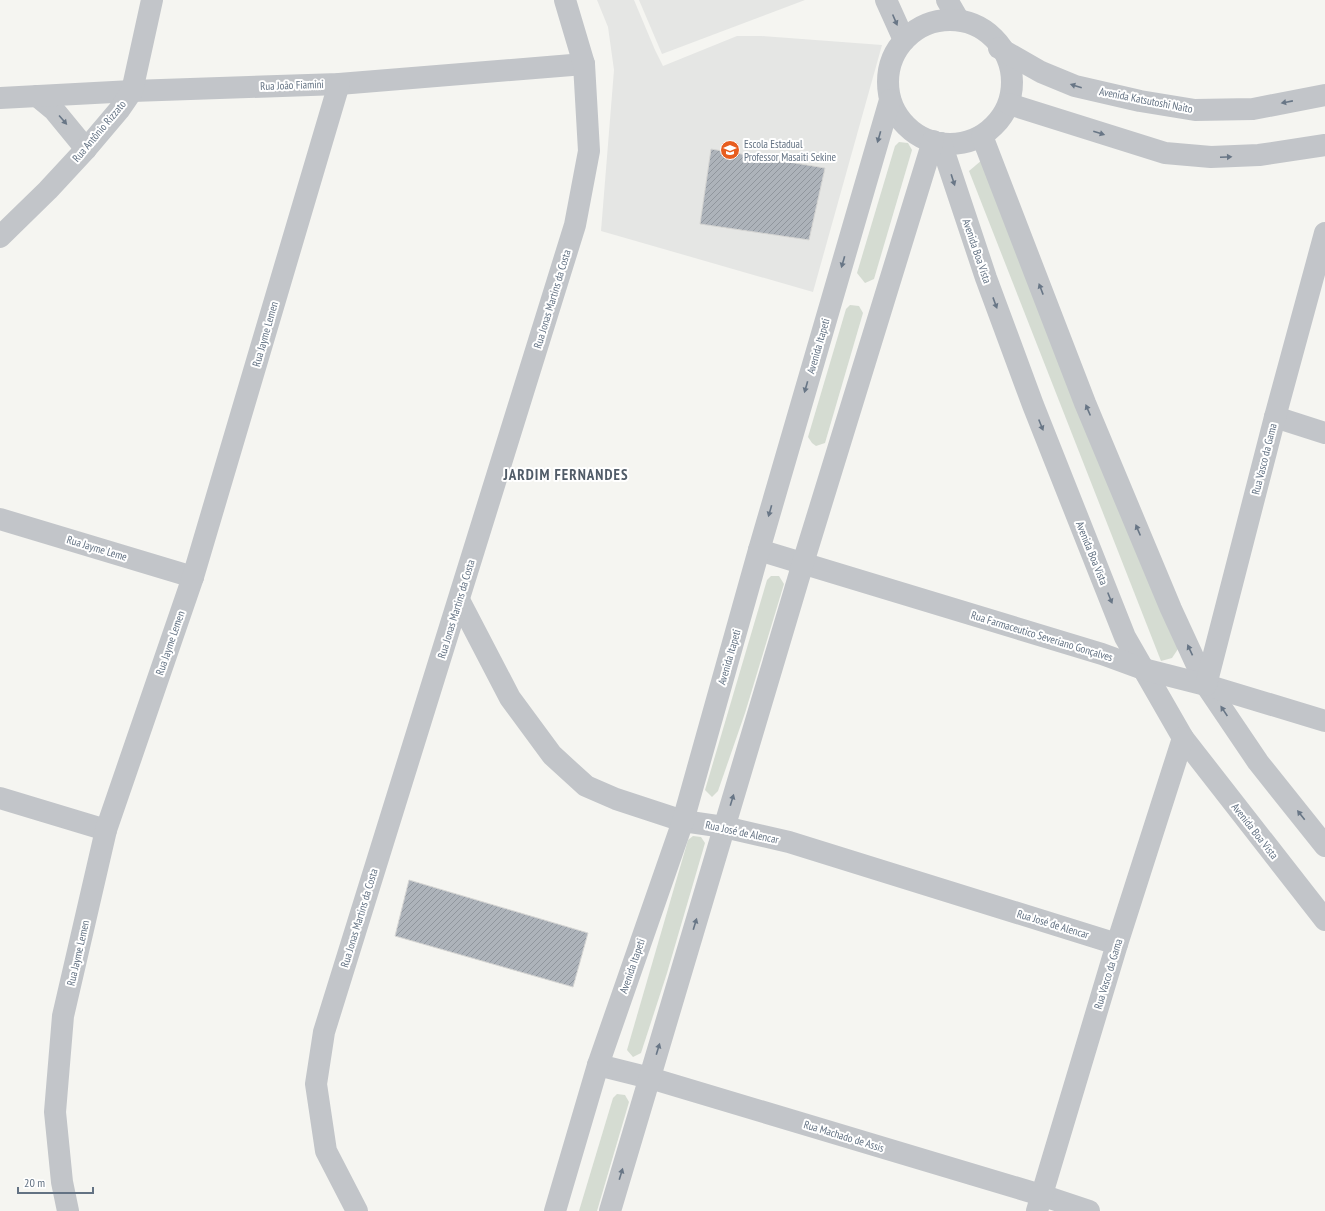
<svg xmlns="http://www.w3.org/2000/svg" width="1325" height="1211" font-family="'PT Sans Narrow',sans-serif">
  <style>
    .built { fill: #e5e6e4 }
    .grass { fill: #d5dcd2 }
    .building { fill: url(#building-hatch); stroke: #d6d6d4 }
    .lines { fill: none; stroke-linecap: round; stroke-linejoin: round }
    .minor { stroke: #c2c5c9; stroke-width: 22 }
    .oneway { fill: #687686 }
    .labels { text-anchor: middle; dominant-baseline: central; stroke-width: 4; stroke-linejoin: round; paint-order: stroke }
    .street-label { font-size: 11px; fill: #637283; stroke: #fff }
    .poi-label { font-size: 11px; fill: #637283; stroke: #fff; text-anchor: start }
    .district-label { font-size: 15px; font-weight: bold; letter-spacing: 1px; fill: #515c68; stroke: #fff }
  </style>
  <defs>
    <pattern id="building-hatch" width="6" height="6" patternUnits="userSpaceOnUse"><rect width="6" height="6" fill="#adb3ba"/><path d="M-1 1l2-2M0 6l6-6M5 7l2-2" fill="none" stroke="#90969d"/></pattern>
  </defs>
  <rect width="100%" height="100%" fill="#f5f5f1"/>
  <g class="built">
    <path d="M 597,0 L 634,0 L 655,50 L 663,66 L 737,36 L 761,36 L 882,45 L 813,292 L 601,231 L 614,70 L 608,27 Z"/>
    <path d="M 639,0 L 805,0 L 662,54 Z"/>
  </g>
  <g class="grass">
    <path d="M 899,142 L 908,143 L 912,150 L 874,279 L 865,283 L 857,273 L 895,146 Z"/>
    <path d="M 982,160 L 1178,649 L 1172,658 L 1161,661 L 969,171 Z"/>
    <path d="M 850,305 L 859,306 L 863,313 L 825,443 L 816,446 L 812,443 L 808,437 L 846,309 Z"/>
    <path d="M 771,576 L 779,576 L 784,584 L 745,713 L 718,791 L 712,797 L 705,790 L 767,580 Z"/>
    <path d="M 693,836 L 701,837 L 705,843 L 667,973 L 641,1053 L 633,1057 L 627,1050 L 688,840 Z"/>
    <path d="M 617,1094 L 625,1095 L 629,1102 L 597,1211 L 579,1211 L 613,1098 Z"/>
  </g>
  <g class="building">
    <path d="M 711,149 L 825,168 L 809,240 L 700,224 Z"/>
    <path d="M 409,880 L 588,933 L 573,987 L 395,936 Z"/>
  </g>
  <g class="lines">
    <g class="minor">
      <path d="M 886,0 L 904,40"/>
      <path d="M 947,0 L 958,19"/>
      <circle cx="950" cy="82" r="62"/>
      <path d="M 999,48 L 1041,72 L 1075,86 L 1140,101 L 1195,110 L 1253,109 L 1325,95"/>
      <path d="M 37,96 L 54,110 L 86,149"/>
      <path d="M 0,98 L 132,91 L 339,84 L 584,64"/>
      <path d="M 1009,104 L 1165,153 L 1211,157 L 1259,155 L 1325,145"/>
      <path d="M 982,136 L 1085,403 L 1171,609 L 1206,685 L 1258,762 L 1325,846"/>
      <path d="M 941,143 L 986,278 L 1033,405 L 1125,637 L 1183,738 L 1325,920"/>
      <path d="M 0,237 L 48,190 L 86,149 L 119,110 L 132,91 L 152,0"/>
      <path d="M 1275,417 L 1325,433"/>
      <path d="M 0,519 L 193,577"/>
      <path d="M 759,550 L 1102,654 L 1143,669 L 1206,685 L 1325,721"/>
      <path d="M 459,600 L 510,698 L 552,755 L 586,786 L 616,799 L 683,821 L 724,827 L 789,842 L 1117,944"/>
      <path d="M 1206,685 L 1275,417 L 1325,233"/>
      <path d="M 0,798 L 106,830"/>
      <path d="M 598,1065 L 650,1078 L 1041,1195 L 1089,1211"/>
      <path d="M 68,1211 L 62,1182 L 55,1112 L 63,1016 L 106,830 L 193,577 L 339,84"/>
      <path d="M 357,1211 L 326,1151 L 316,1084 L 324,1032 L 575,225 L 589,151 L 584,64 L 565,0"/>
      <path d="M 555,1211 L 598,1065 L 683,821 L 759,550 L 890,100"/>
      <path d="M 610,1211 L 803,563 L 933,141"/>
      <path d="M 1037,1211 L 1117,944 L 1183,738"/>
    </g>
  </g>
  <defs><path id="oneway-solid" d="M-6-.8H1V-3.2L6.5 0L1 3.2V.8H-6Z"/></defs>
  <g class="oneway">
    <use href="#oneway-solid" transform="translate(895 20) rotate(67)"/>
    <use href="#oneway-solid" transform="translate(1076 86) rotate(-163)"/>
    <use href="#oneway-solid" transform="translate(1287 102) rotate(169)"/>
    <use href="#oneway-solid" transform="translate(63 120) rotate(49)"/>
    <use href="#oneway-solid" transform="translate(1099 133) rotate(17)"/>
    <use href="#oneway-solid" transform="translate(879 137) rotate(106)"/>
    <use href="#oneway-solid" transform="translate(1226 157) rotate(-2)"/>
    <use href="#oneway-solid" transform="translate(953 180) rotate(72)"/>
    <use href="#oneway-solid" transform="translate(843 262) rotate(106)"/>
    <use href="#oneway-solid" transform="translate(1041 289) rotate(-111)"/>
    <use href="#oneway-solid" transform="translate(995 303) rotate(70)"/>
    <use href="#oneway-solid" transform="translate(806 387) rotate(106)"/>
    <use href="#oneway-solid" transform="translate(1088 410) rotate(-113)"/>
    <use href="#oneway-solid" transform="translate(1041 425) rotate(68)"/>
    <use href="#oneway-solid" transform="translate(770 511) rotate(106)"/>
    <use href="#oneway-solid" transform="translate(1138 530) rotate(-113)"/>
    <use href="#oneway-solid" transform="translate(1110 598) rotate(68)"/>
    <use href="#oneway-solid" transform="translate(1190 650) rotate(-115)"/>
    <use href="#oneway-solid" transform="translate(1224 711) rotate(-124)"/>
    <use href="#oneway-solid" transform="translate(732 800) rotate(-73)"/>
    <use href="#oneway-solid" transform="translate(1301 815) rotate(-128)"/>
    <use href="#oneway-solid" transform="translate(695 924) rotate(-73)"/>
    <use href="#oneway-solid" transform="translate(658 1049) rotate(-73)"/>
    <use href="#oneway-solid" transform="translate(621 1174) rotate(-73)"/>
  </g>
  <defs>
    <symbol id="school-disc" viewBox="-11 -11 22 22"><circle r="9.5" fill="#e75d1f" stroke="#fff"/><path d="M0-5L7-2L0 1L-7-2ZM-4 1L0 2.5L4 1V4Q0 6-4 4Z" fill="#fff"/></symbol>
  </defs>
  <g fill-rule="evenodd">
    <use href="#school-disc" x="719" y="139" width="22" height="22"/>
  </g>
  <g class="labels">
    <g class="street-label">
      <text transform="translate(292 85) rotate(-2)">Rua João Fiamini</text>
      <text transform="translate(1146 100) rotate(11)">Avenida Katsutoshi Naito</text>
      <text transform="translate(99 131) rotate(-50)">Rua Antônio Rizzato</text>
      <text transform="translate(977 251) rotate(71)">Avenida Boa Vista</text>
      <text transform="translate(552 299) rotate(-73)">Rua Jonas Martins da Costa</text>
      <text transform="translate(265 334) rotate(-74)">Rua Jayme Lemen</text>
      <text transform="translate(818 346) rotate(-74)">Avenida Itapeti</text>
      <text transform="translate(1264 459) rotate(-76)">Rua Vasco da Gama</text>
      <text transform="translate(97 548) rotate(17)">Rua Jayme Leme</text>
      <text transform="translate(1092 553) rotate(68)">Avenida Boa Vista</text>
      <text transform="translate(456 609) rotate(-73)">Rua Jonas Martins da Costa</text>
      <text transform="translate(1042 636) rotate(17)">Rua Farmaceutico Severiano Gonçalves</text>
      <text transform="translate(170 643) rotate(-71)">Rua Jayme Lemen</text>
      <text transform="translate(729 657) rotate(-74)">Avenida Itapeti</text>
      <text transform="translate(1255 831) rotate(52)">Avenida Boa Vista</text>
      <text transform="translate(742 832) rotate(12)">Rua José de Alencar</text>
      <text transform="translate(359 918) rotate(-73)">Rua Jonas Martins da Costa</text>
      <text transform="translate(1053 924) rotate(17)">Rua José de Alencar</text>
      <text transform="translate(78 953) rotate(-77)">Rua Jayme Lemen</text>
      <text transform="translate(632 966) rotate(-71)">Avenida Itapeti</text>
      <text transform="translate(1108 974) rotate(-73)">Rua Vasco da Gama</text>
      <text transform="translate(844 1136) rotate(17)">Rua Machado de Assis</text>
    </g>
    <g class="poi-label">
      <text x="744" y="144">Escola Estadual<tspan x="744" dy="13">Professor Masaiti Sekine</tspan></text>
    </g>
    <g class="district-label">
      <text x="566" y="474">JARDIM FERNANDES</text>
    </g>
  </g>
  <path d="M18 1187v6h75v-6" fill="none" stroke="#637283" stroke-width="2"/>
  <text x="24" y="1187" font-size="12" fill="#637283" stroke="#ffffff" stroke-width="3" paint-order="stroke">20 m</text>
</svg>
